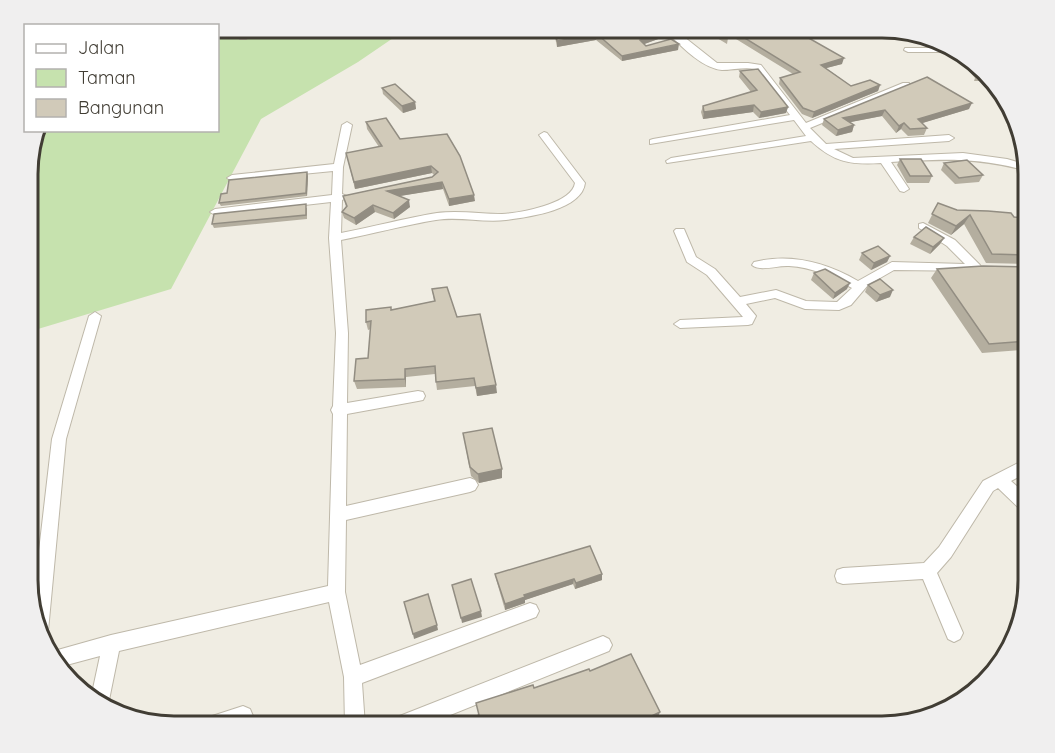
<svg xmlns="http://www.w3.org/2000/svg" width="1055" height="753" font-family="Quicksand,sans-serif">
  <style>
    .green { fill: #c6e2ae }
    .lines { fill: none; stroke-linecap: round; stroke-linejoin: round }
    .street-casing { stroke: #beb8a9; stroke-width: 2 }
    .street { fill: #fff; fill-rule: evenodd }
    .wall { fill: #b4ae9f }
    .shaded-wall { fill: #928d82 }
    .building { fill: #d1cab9; stroke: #928d82; stroke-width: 1.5 }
    .rim { fill: none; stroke: #413d34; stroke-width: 3 }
  </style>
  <rect width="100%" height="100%" fill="#f0ede3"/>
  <path class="green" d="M 402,32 L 358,62 L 261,119 L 171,289 L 28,332 L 28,154 L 36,131 L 218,130 L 218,34 Z"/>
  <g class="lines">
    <defs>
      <g id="street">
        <path d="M 674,29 L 717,63 L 748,63 L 761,65 L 806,123 L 903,83 L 909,83 L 909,87 L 810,128 L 826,144 L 949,135 L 954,138 L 949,141 L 834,149 L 853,158 L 963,153 L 1007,159 L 1028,165 L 1028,171 C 977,157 943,159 891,162 L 909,189 L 904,192 L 900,191 L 881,163 C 849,165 834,162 811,141 L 667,163 L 666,161 L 671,158 L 806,136 L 794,120 L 650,144 L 650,140 L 653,139 L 790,115 L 755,69 C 744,67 733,70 722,70 C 701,68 679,44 665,30 Z"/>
        <path d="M 243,34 L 253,34 L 246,39 L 240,39 L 239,37 Z"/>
        <path d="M 905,48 L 947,48 L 956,52 L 908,52 L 904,50 Z"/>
        <path d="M 347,122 L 352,125 L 343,167 L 342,194 L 349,197 L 342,200 L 341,233 C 373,227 405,218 437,213 C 458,210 481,214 502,214 C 520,213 572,204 575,183 L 539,135 L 544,132 L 547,133 L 585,183 C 582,210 529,217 506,220 C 483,223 459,216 436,220 C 404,225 373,234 341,240 L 348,333 L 347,403 L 418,391 L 423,392 L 425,396 L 423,400 L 418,401 L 347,414 L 346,506 L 470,478 L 475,480 L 478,485 L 475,490 L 470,492 L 346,520 L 345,592 L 360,665 L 530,603 L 536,605 L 539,611 L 536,617 L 362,683 L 365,726 L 345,726 L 344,677 L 329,602 L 119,651 L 108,705 L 91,698 L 100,656 L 59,667 L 47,653 L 111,635 L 328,586 L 333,414 L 331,410 L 333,406 L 336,333 L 329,238 L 331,202 L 215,215 L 210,212 L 215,209 L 332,195 L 333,171 L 232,181 L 227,178 L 232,175 L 334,164 L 342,125 Z"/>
        <path d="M 923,223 L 955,240 L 980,265 L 982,268 L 980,271 L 894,270 L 868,285 L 851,305 L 839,310 L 805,309 L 775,298 L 746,304 L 756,316 L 752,324 L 748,325 L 680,328 L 674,324 L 680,320 L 743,317 L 707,275 L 687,262 L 674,231 L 676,229 L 684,229 L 696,257 L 715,269 L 740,297 L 776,290 L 806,301 L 837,302 L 852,288 C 832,277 812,267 789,266 C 778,265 760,272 752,265 L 754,262 C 791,253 825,262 858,281 L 892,262 L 965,264 L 947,246 L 919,228 L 919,224 Z"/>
        <path d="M 95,312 L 101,316 L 66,439 L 48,631 L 45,637 L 42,639 L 32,611 L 52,439 L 89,316 Z"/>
        <path d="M 1028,458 L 1028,472 L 1011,481 L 1028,496 L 1028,513 L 1022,511 L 998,488 L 993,491 L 951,557 L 937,573 L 963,633 L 960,639 L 954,642 L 948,639 L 923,579 L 843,584 L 837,582 L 835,576 L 837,570 L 843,568 L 924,563 L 939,547 L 983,481 Z"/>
        <path d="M 603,636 L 609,639 L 612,645 L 609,651 L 423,726 L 389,726 L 392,719 Z"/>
        <path d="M 243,706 L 250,709 L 253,716 L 250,723 L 242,726 L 201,726 L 203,719 Z"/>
      </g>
    </defs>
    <use href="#street" class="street-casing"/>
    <use href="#street" class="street"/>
  </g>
  <g class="wall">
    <path d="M 791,28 L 842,64 L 826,68 L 851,86 L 880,85 L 878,91 L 812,118 L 802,114 L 779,84 L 780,78 L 793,74 L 723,31 L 728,38 L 727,44 L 702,29 Z"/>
    <path d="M 658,30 L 661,38 L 644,44 L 646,46 L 678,50 L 622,61 L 596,40 L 557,47 L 555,37 L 555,31 L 661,30 Z"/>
    <path d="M 955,51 L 971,57 L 990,81 L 974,81 L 975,78 L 954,54 Z"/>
    <path d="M 740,71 L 788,107 L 786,113 L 759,118 L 753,112 L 703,119 L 701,112 L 703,106 L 751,92 L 739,77 Z"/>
    <path d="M 927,77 L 969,109 L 922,123 L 927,128 L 924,135 L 908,136 L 901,129 L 896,133 L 882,116 L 850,122 L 854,125 L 852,132 L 836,136 L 822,125 L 824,119 Z"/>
    <path d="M 382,88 L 415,102 L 416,109 L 403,113 L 383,94 Z"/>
    <path d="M 366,122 L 400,139 L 475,201 L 449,206 L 443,189 L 399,196 L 410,207 L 394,219 L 375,212 L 356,225 L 344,218 L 342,212 L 346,207 L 343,196 L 432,177 L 434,175 L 432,173 L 355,189 L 346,153 L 379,147 L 367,129 Z"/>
    <path d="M 900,159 L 932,176 L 929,183 L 907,183 L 897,165 Z"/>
    <path d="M 944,163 L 983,175 L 979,182 L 955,184 L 941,170 Z"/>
    <path d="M 308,176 L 307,196 L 221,206 L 219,203 L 227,193 Z"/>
    <path d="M 938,203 L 957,210 L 1014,217 L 1028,218 L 1028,264 L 986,263 L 964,224 L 951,235 L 928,223 Z"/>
    <path d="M 307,208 L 307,219 L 214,228 L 212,224 Z"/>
    <path d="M 914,237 L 944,238 L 940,244 L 930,254 L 910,244 Z"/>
    <path d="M 862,253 L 890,256 L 887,262 L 871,270 L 859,260 Z"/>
    <path d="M 1028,267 L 1028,346 L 1025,346 L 1022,350 L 982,353 L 931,278 L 937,269 Z"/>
    <path d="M 814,273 L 847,289 L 833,299 L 811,280 Z"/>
    <path d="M 868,285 L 890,297 L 876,302 L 865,292 Z"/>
    <path d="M 432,289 L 457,317 L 497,393 L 477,396 L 475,386 L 437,390 L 435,374 L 406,377 L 406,387 L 357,389 L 354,381 L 368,358 L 371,329 L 368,330 L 366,322 L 391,310 L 434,301 Z"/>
    <path d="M 463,433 L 502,469 L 502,478 L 479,483 L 471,476 Z"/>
    <path d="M 495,574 L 602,580 L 575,589 L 573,584 L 525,600 L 525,603 L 505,610 L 496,579 Z"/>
  </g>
  <g class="shaded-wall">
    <path d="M 662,33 L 661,38 L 639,46 L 640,40 Z"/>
    <path d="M 597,34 L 596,40 L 557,47 L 557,41 Z"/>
    <path d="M 679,44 L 678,50 L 622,61 L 622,56 Z"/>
    <path d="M 844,58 L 842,64 L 819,70 L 821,65 Z"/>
    <path d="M 880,85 L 878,91 L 812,118 L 814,112 Z"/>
    <path d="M 415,102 L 416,109 L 403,113 L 402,106 Z"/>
    <path d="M 972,103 L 969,109 L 916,125 L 918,119 Z"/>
    <path d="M 754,105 L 753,112 L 703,119 L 704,112 Z"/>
    <path d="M 788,107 L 786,113 L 759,118 L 761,112 Z"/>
    <path d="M 885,110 L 882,116 L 841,124 L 843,118 Z"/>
    <path d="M 904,123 L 901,129 L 896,133 L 899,126 Z"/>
    <path d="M 854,125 L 852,132 L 836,136 L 838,130 Z"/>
    <path d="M 431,166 L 432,173 L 355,189 L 354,182 Z"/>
    <path d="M 307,172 L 308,176 L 307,196 L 306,193 Z"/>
    <path d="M 442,182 L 443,189 L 388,198 L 387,191 Z"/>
    <path d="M 474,195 L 475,201 L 449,206 L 449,199 Z"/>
    <path d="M 409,200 L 410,207 L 394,219 L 393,213 Z"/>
    <path d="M 373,205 L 375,212 L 356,225 L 354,218 Z"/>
    <path d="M 970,215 L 964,224 L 951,235 L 956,226 Z"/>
    <path d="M 944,238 L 940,244 L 930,254 L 933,247 Z"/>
    <path d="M 890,256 L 887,262 L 871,270 L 874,263 Z"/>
    <path d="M 850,283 L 847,289 L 833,299 L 835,293 Z"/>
    <path d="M 893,290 L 890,297 L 876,302 L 880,295 Z"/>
    <path d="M 405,369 L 406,377 L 406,387 L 405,379 Z"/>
    <path d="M 496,385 L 497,393 L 477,396 L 476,388 Z"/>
    <path d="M 502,469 L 502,478 L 479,483 L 478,474 Z"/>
    <path d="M 602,574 L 602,580 L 575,589 L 576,583 Z"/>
    <path d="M 574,579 L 573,584 L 525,600 L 525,603 L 505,610 L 505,604 L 524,595 Z"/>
    <path d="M 481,611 L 482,617 L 462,623 L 461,618 Z"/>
    <path d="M 437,625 L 438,630 L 414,639 L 413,634 Z"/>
    <path d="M 660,712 L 658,717 L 639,726 L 631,726 Z"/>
  </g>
  <g class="building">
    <path d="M 791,28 L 844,58 L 821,65 L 851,86 L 870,80 L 880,85 L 814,112 L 803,108 L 780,78 L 800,72 L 730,29 Z"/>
    <path d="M 712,29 L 721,29 L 728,38 Z"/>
    <path d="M 657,30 L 662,33 L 640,40 L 646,46 L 671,39 L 679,44 L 622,56 L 597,34 L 557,41 L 555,31 Z"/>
    <path d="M 961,54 L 971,57 L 986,75 L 976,75 L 979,73 Z"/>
    <path d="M 758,69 L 788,107 L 761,112 L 754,105 L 704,112 L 703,106 L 757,90 L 740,71 Z"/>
    <path d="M 927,77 L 972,103 L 918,119 L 927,128 L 910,129 L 904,123 L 899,126 L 885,110 L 843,118 L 854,125 L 838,130 L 824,119 Z"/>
    <path d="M 395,84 L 415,102 L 402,106 L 382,88 Z"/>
    <path d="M 386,118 L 400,139 L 447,134 L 460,156 L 474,195 L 449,199 L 442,182 L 387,191 L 409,200 L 393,213 L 373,205 L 354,218 L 342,212 L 347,206 L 343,196 L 432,177 L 438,172 L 431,166 L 354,182 L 346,153 L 382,146 L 366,122 Z"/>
    <path d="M 900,159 L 921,159 L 932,176 L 910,176 Z"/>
    <path d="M 967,160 L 983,175 L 959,178 L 944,163 Z"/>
    <path d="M 307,172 L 306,193 L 219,203 L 221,194 L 227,193 L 229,180 Z"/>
    <path d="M 938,203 L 957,210 L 988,211 L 1011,213 L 1014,217 L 1028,218 L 1028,255 L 992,254 L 970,215 L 956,226 L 932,214 Z"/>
    <path d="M 306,204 L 306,215 L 212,224 L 214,214 Z"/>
    <path d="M 926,227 L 944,238 L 933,247 L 914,237 Z"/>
    <path d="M 878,246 L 890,256 L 874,263 L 862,253 Z"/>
    <path d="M 983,266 L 1028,267 L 1028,337 L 1026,337 L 1028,341 L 989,344 L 937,269 Z"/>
    <path d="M 825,269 L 850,283 L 835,293 L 814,273 Z"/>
    <path d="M 880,279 L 893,290 L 880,295 L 868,285 Z"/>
    <path d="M 447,287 L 457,317 L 480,314 L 496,385 L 476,388 L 474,378 L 436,382 L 435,366 L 405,369 L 405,379 L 354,381 L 356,359 L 368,358 L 371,321 L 366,322 L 366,310 L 391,307 L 391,310 L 435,301 L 432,289 Z"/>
    <path d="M 492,428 L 502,469 L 478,474 L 470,467 L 463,433 Z"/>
    <path d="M 590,546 L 602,574 L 576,583 L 574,579 L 524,595 L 525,597 L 505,604 L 495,574 Z"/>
    <path d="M 471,579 L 481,611 L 461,618 L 452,585 Z"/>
    <path d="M 428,594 L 437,625 L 413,634 L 404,602 Z"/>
    <path d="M 631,654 L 660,712 L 631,726 L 448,726 L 479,715 L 476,703 L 533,685 L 534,688 L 589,669 L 590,671 Z"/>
  </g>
  <path d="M0 0H1055V753H0ZM174 38H882A136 136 0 0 1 1018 174V580A136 136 0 0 1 882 716H174A136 136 0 0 1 38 580V174A136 136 0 0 1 174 38Z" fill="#f0efef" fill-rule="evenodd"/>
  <path class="rim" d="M174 38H882A136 136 0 0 1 1018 174V580A136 136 0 0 1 882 716H174A136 136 0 0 1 38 580V174A136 136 0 0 1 174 38Z"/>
  <rect x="24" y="24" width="195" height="108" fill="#ffffff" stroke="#b3b1ae" stroke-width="1.5"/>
  <rect x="36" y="44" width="30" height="9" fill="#ffffff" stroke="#b3b1ae" stroke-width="1.5"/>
  <text x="78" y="54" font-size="18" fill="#413d34">Jalan</text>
  <rect x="36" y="69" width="30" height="18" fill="#c6e2ae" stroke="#b3b1ae" stroke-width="1.5"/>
  <text x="78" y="84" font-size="18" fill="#413d34">Taman</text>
  <rect x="36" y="99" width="30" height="18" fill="#d1cab9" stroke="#b3b1ae" stroke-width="1.5"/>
  <text x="78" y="114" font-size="18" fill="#413d34">Bangunan</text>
</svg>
